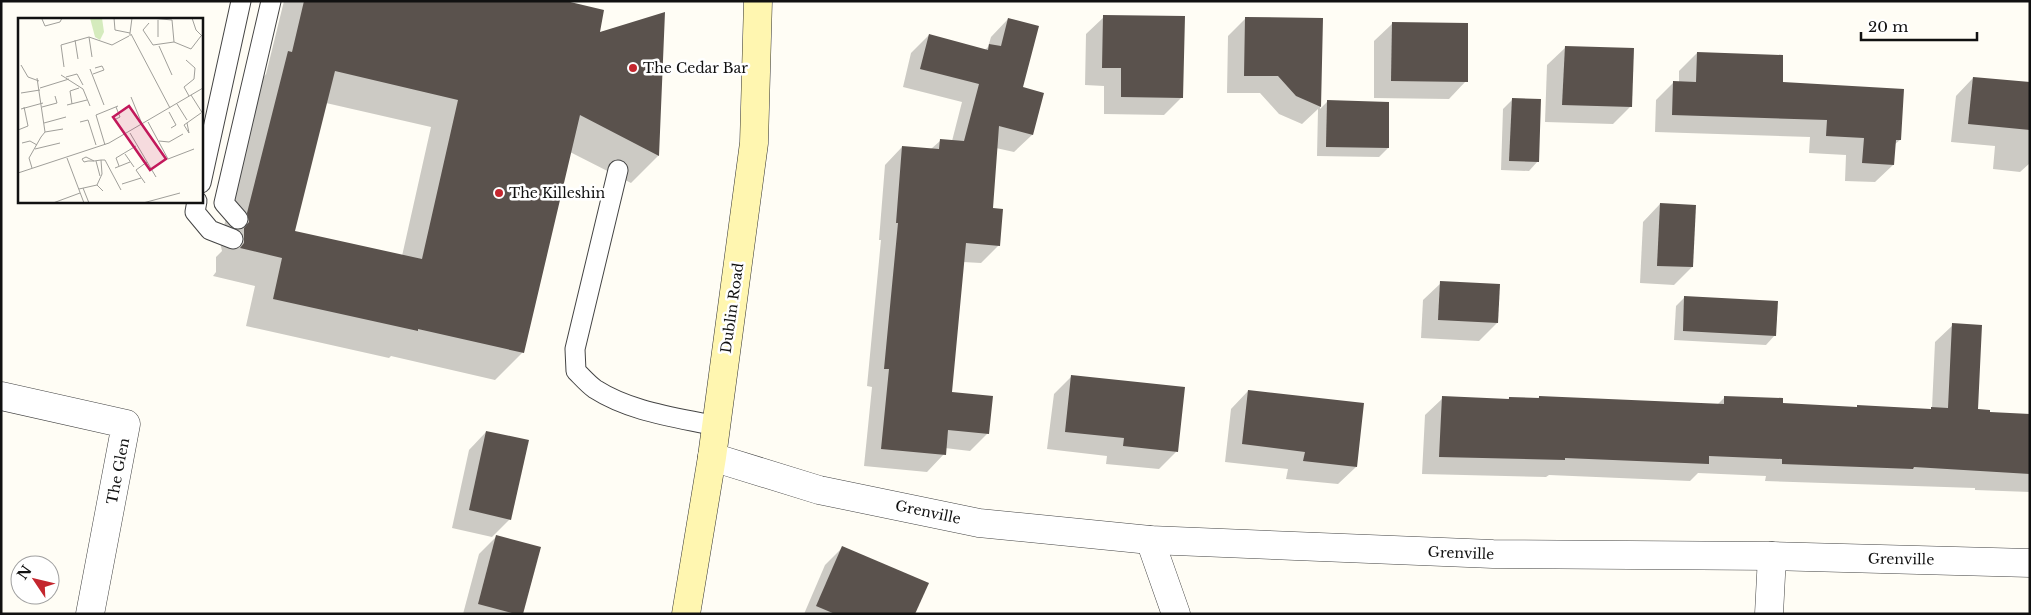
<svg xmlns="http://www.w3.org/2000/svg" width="2031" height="615" font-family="'Libre Baskerville',serif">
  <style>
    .shadow { fill: #0003; fill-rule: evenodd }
    .building { fill: #5a524d; fill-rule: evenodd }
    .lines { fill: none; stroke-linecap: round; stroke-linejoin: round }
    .service-casing { stroke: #444; stroke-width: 21 }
    .minor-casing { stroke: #444; stroke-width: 29 }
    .secondary-casing { stroke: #333; stroke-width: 29 }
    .service { stroke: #fff; stroke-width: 19 }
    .minor { stroke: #fff; stroke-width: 28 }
    .secondary { stroke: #fff6b0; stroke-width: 28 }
    .poi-dot { fill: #c4262e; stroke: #fff; stroke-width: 2 }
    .labels { text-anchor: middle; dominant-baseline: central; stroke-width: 5; stroke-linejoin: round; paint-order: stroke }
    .poi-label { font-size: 14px; fill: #111; stroke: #fff; text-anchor: start }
    .street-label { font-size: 14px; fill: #111; stroke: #fff }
    .inset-road { fill: none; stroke: #a09f9a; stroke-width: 1 }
    .view { fill: #c2185b; fill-opacity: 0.15; stroke: #c2185b; stroke-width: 2.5 }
    .inset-edge { fill: none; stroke: #111; stroke-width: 2.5 }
  </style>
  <rect width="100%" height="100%" fill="#fffdf5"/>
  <g class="shadow">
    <path d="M 284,1 L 561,1 L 598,33 L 664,14 L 658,156 L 631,183 L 570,152 L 523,352 L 495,380 L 391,356 L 389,358 L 246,326 L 255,286 L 213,276 L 216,272 L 216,257 L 222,251 L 220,242 L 261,80 L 266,74 ZM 326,103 L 431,127 L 402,256 L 294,232 Z"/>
    <path d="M 1104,17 L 1182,97 L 1164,115 L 1104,114 L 1104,86 L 1085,85 L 1086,34 Z"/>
    <path d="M 1246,18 L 1321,19 L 1320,109 L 1327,102 L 1388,148 L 1379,157 L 1317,156 L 1318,109 L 1302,124 L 1279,114 L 1260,93 L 1227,93 L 1228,36 Z"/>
    <path d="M 1008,19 L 1032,135 L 1014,152 L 996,148 L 992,210 L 999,245 L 981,263 L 963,262 L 950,393 L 988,433 L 970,451 L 945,448 L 944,454 L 927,472 L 864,466 L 872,387 L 867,386 L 881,240 L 879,240 L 885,165 L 902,147 L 931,149 L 940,141 L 952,141 L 962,102 L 903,87 L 911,53 L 929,35 L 985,50 L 988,47 L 991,37 Z"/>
    <path d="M 1392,24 L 1466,81 L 1449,99 L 1374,98 L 1374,41 Z"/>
    <path d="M 1565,48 L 1631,106 L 1613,124 L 1545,122 L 1547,65 Z"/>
    <path d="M 1697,53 L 1781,83 L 1900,140 L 1894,145 L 1893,165 L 1875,182 L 1845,181 L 1846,155 L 1809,153 L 1810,137 L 1655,132 L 1656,100 L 1674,82 L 1679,82 L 1679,71 Z"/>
    <path d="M 1973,78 L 2030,83 L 2030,163 L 2020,172 L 1993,169 L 1995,146 L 1951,142 L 1956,96 Z"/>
    <path d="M 1512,100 L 1538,161 L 1529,171 L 1501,170 L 1503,109 Z"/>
    <path d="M 1660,204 L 1692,267 L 1674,285 L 1640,283 L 1643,222 Z"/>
    <path d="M 1441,283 L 1497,323 L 1479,341 L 1421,338 L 1423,300 Z"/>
    <path d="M 1685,297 L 1775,335 L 1766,345 L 1674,340 L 1676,306 Z"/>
    <path d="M 1953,325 L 1977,410 L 1988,413 L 2030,415 L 2030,492 L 1975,490 L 1975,488 L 1765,481 L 1766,476 L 1698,473 L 1690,481 L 1549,475 L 1546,477 L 1422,474 L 1425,415 L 1443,398 L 1507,401 L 1509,398 L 1537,400 L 1539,397 L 1717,405 L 1725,397 L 1782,405 L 1929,410 L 1932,408 L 1935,342 Z"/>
    <path d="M 1072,376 L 1176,452 L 1159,469 L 1106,464 L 1107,456 L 1047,449 L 1054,394 Z"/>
    <path d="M 1248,391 L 1356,467 L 1338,484 L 1286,479 L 1288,469 L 1225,462 L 1231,409 Z"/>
    <path d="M 486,432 L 510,519 L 492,537 L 452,528 L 469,450 Z"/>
    <path d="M 496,537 L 522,614 L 463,614 L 479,554 Z"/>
    <path d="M 843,547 L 914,614 L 804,614 L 825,565 Z"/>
  </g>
  <g class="building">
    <path d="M 304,1 L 566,1 L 604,10 L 600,32 L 665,12 L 659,156 L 580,115 L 524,353 L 418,329 L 418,331 L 273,299 L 282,258 L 240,248 L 244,243 L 244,228 L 249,222 L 247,213 L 288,51 L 292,52 ZM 335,71 L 458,100 L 422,259 L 295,231 Z"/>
    <path d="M 1103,15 L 1185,16 L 1183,98 L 1121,97 L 1121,68 L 1102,68 Z"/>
    <path d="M 1245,17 L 1323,18 L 1321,107 L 1296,96 L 1278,76 L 1244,76 Z"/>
    <path d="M 1008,18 L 1039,26 L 1023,87 L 1044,93 L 1033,135 L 999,126 L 993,208 L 1003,209 L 1000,246 L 966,243 L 952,392 L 993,396 L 989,434 L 948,430 L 946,455 L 881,449 L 889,369 L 884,369 L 898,223 L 896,223 L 902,146 L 939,149 L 940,139 L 964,141 L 979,84 L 920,69 L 929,34 L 988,50 L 989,44 L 1001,46 Z"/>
    <path d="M 1392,22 L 1468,23 L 1468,82 L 1391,81 Z"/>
    <path d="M 1565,46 L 1634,48 L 1632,107 L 1562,105 Z"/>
    <path d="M 1697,52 L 1783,55 L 1783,82 L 1904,89 L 1901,140 L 1896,140 L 1894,165 L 1862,163 L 1864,138 L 1826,136 L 1827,120 L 1672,115 L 1673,81 L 1696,82 Z"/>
    <path d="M 1973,77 L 2030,82 L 2030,130 L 1968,124 Z"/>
    <path d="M 1512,98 L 1541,99 L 1539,162 L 1509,161 Z"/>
    <path d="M 1327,100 L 1389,102 L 1389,148 L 1326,147 Z"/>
    <path d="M 1660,203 L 1696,205 L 1693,267 L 1657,266 Z"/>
    <path d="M 1440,281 L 1500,284 L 1498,323 L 1438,320 Z"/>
    <path d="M 1684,296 L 1778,301 L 1776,336 L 1683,331 Z"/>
    <path d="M 1952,323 L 1982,325 L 1978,409 L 1990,410 L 1990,412 L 2030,414 L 2030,474 L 1914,467 L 1913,469 L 1782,464 L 1782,459 L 1709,456 L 1709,464 L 1565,458 L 1565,460 L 1439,457 L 1442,396 L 1509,399 L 1509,397 L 1539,398 L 1539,396 L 1724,404 L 1724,396 L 1783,398 L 1783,403 L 1857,407 L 1857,405 L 1931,409 L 1931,407 L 1948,408 Z"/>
    <path d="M 1071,375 L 1185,387 L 1178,452 L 1123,446 L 1124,438 L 1065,432 Z"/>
    <path d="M 1248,390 L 1364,403 L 1357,467 L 1303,461 L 1305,452 L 1242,444 Z"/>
    <path d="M 486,431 L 529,440 L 511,520 L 469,510 Z"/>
    <path d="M 496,535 L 541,547 L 523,614 L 516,614 L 478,604 Z"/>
    <path d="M 842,546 L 929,583 L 915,614 L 835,614 L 816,606 Z"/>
  </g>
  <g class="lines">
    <defs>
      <g id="service">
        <path d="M 618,170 L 575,349 L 576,371 C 582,377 588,384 595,389 C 631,412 675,417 716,426"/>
        <path d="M 201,183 L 241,1"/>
        <path d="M 197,201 L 195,212 L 210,230 L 233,239"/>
        <path d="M 238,219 L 224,203 L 271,1"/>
      </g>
      <g id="minor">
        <path d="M 1,396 L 126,424 L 90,614"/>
        <path d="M 712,457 L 819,490 L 979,523 L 1150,540 L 1493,554 L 1772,556 L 2030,563"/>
        <path d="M 1150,540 L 1176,614"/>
        <path d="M 1769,614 L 1772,556"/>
      </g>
      <path id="secondary" d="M 686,614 L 712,457 L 754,143 L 758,1"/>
    </defs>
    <use href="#service" class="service-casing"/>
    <use href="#minor" class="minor-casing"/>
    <use href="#secondary" class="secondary-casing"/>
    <use href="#service" class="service"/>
    <use href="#minor" class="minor"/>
    <use href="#secondary" class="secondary"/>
  </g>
  <g class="poi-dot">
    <circle cx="633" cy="68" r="5"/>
    <circle cx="499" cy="193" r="5"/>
  </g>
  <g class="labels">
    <g class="poi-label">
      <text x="643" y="68">The Cedar Bar</text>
      <text x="509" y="193">The Killeshin</text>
    </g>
    <g class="street-label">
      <text transform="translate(732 308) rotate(-82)">Dublin Road</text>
      <text transform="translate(118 471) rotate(-79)">The Glen</text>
      <text transform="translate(928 512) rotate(12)">Grenville</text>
      <text transform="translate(1461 553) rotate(2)">Grenville</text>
      <text transform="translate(1901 559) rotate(1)">Grenville</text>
    </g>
  </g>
  <g transform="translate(18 18)">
    <rect width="185" height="185" fill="#fffdf5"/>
    <path d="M 72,0 L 84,0 L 86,14 L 82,22 L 77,19 Z" fill="#d5ebbd"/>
    <path class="inset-road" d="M 96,0 L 97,12 L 112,15 L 112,18M 133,0 L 154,2 L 156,24M 174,0 L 178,12 L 185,19M 24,1 L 27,8 L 42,4 L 44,0M 140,2 L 140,19M 131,5 L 125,12 L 135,27 L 156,24 L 173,31 L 183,18M 112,15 L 114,0M 113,16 L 152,90M 71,19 L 74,39M 57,22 L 60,41M 141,28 L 154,57M 168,42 L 177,50 L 176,61 L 166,69 L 171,78M 3,47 L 10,59 L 21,63M 46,49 L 43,27 L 71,19 L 94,27 L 111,18M 72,51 L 86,87M 75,56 L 86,52 L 84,48 L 77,50M 43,57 L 65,71 L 72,88M 48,59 L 59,56 L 65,67M 19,60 L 27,114M 22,70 L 51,61M 3,75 L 22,72M 173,77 L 185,96M 113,79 L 124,106M 54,86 L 52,73 L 61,70M 159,86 L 169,102M 49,87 L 69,82M 24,89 L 39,85 L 37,78M 3,91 L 25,85M 151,94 L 158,107 L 153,110M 96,102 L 102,99 L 98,89M 62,104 L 70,102 L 78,127M 130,104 L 150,141 L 176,131M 26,105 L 48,99M 169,105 L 171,115 L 166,107 L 183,95M 0,112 L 10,108 L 6,89M 112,115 L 138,159M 141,123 L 151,124 L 165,116M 4,125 L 12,123 L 19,127M 87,127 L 78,97 L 100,88M 17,131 L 42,125M 107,136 L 116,149M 49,140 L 66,185M 83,142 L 87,142 L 103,172M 76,143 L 68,139 L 64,141 L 66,144 L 70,143 L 76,143 L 83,142 L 84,156 L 79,167M 78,143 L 82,158M 101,148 L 98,140 L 118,128M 14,150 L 11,140 L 23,119 L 27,114 L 45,111M 97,150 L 112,144M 0,155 L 91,125 L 185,70M 127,165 L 118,152 L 129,144M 104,166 L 123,160M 65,170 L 71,185M 61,171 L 79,167 L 85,173M 35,185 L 62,175M 125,185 L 162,175"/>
    <path class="view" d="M 111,88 L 148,141 L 132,152 L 95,99 Z"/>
    <rect width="185" height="185" class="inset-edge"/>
  </g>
  <rect width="2031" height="615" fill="none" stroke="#111111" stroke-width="5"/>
  <g transform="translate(35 580) rotate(305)"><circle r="24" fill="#ffffff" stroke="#a0a0a0"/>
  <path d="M0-4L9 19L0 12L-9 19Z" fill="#c4262e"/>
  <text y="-8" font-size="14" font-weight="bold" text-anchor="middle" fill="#111111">N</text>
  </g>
  <path d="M1861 32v8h116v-8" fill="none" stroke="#111111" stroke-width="2.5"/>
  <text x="1868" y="32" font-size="15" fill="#111111" stroke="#ffffff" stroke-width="4" paint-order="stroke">20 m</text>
</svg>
